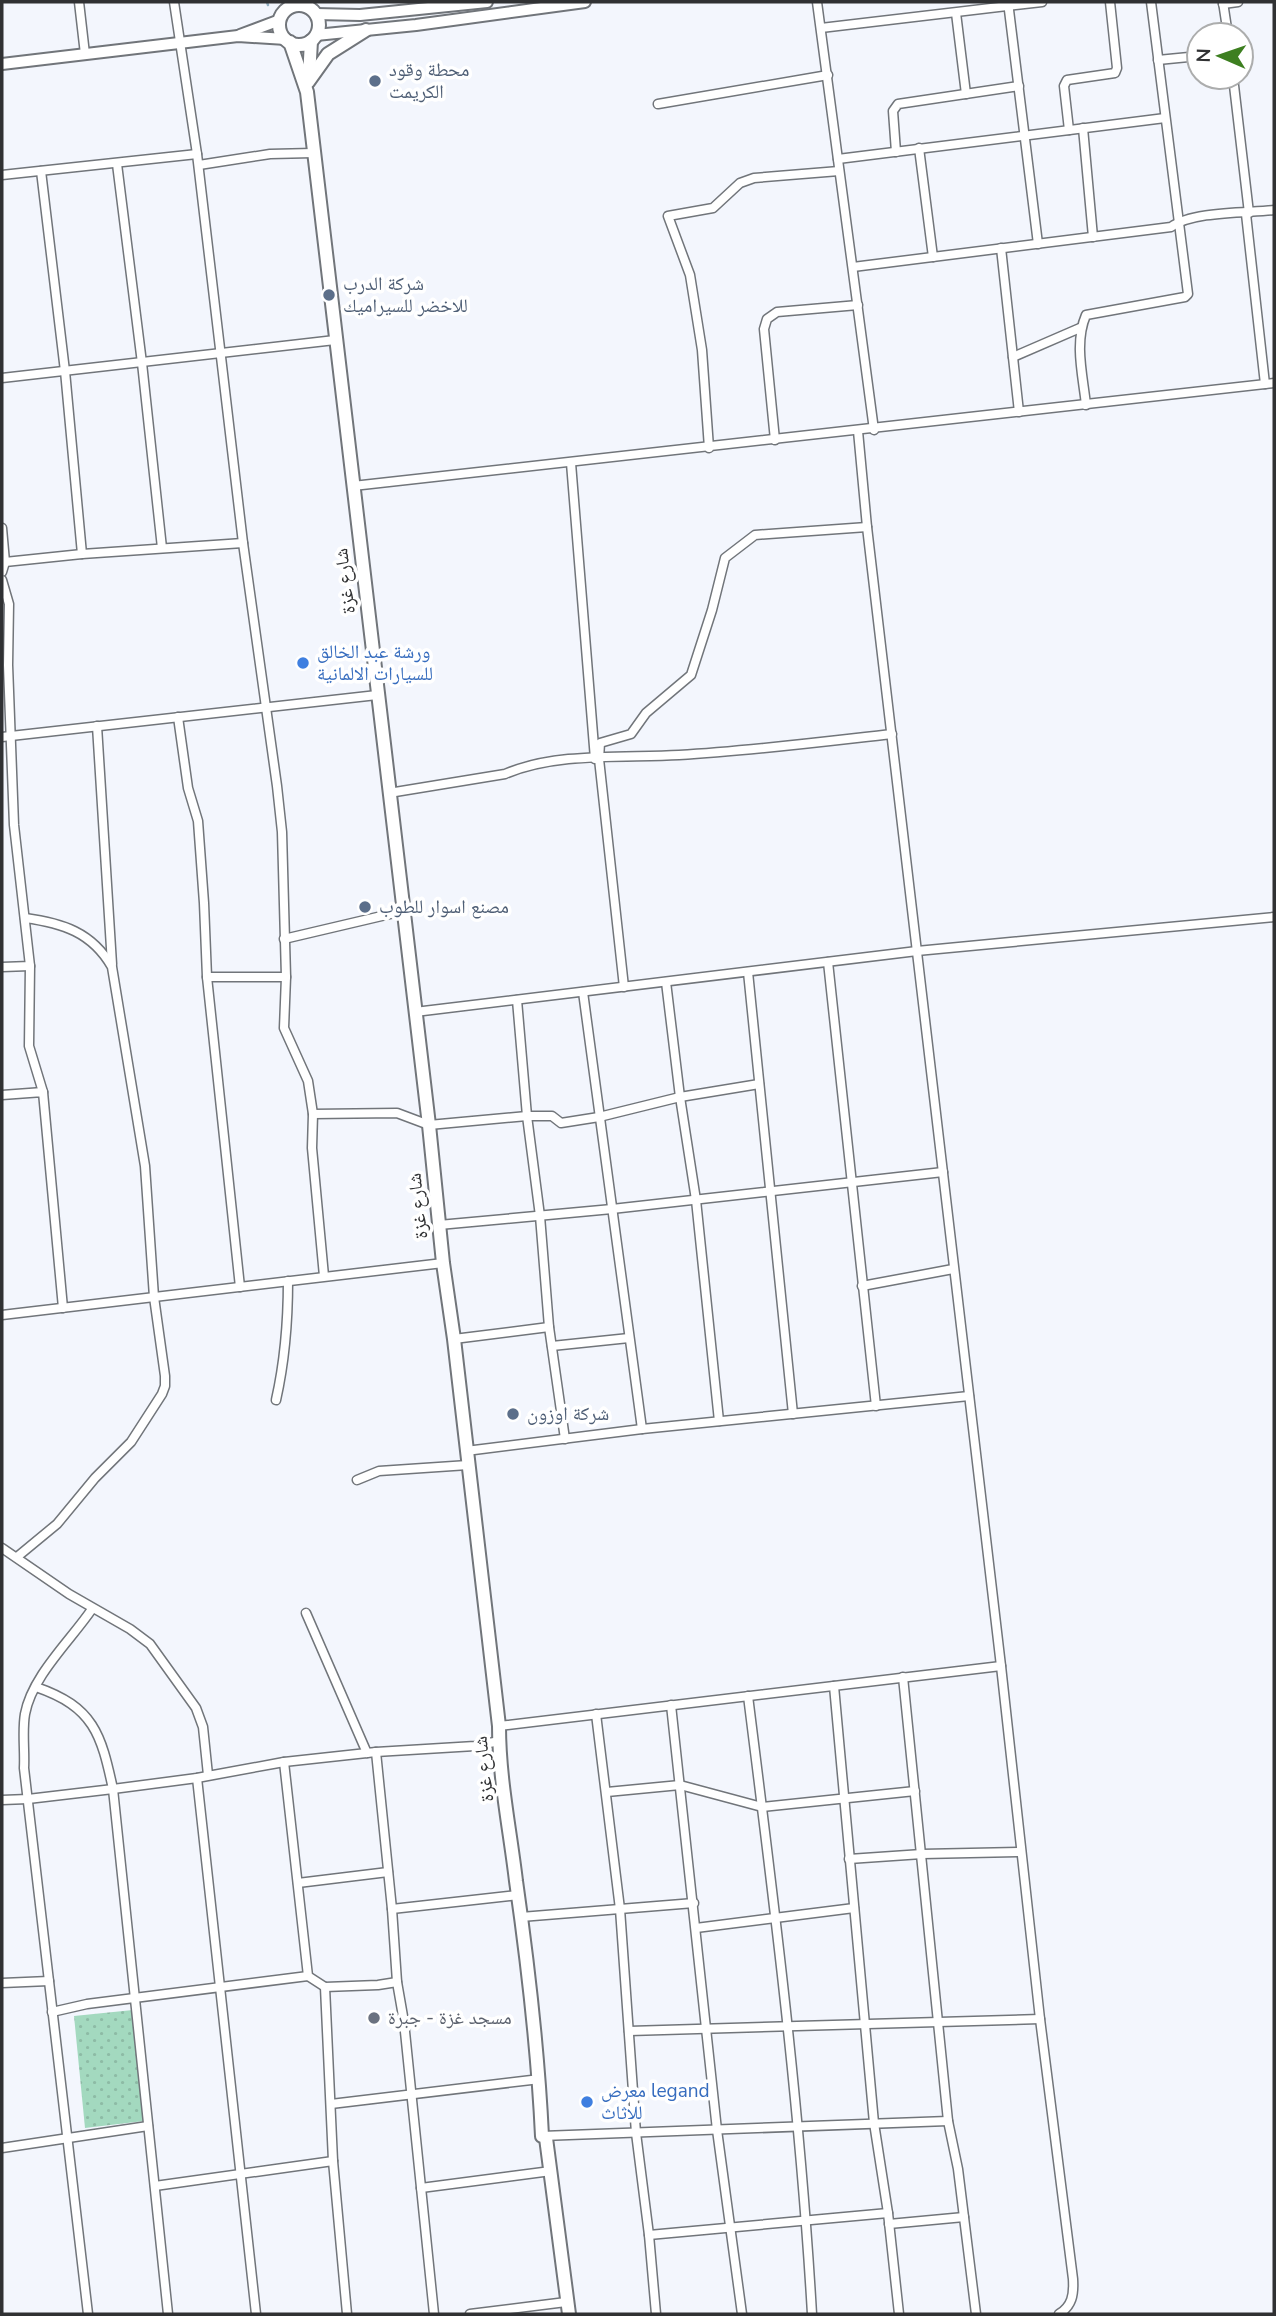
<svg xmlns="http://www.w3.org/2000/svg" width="1276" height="2316" font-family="'Nunito Sans','Noto Naskh Arabic',sans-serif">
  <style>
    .grass { fill: url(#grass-dots) }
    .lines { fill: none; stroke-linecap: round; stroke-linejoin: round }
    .stream { stroke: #91aec0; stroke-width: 2.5 }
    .minor-casing { stroke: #71757a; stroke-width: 11 }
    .tertiary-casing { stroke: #71757a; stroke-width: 14 }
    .secondary-casing { stroke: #71757a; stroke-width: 16 }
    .minor { stroke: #fff; stroke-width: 8 }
    .tertiary { stroke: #fff; stroke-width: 10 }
    .secondary { stroke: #fff; stroke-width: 12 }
    .service-dot { fill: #5c6f8a; stroke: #fff; stroke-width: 2.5 }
    .shop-dot { fill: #3f7fe0; stroke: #fff; stroke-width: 2.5 }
    .worship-dot { fill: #6b7280; stroke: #fff; stroke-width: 2.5 }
    .labels { text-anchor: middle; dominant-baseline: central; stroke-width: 7; stroke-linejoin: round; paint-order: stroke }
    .service-label { font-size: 19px; fill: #4e5e75; stroke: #fff; text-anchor: start }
    .street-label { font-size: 19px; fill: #303133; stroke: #fff }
    .shop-label { font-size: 19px; fill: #366cbe; stroke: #fff; text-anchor: start }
    .worship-label { font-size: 19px; fill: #5b616d; stroke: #fff; text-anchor: start }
  </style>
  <defs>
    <pattern id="grass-dots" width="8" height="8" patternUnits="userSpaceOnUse" patternTransform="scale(1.75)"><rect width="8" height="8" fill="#a3d9bf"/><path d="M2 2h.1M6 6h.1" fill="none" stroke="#8dbba5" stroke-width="1.8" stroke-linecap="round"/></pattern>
  </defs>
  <rect width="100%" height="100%" fill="#f3f6fd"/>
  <path class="grass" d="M 133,2010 L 144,2121 L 85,2128 L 74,2016 Z"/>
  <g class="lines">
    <path class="stream" d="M 267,2 L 268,5"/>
    <defs>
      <g id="minor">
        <path d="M 79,2 L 85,54"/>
        <path d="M 174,2 L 197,154 L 243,543 L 277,786 L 282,832 L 286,977 L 284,1028 L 308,1081 L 313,1114 L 312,1148 L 324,1276"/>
        <path d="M 817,2 L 874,430"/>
        <path d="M 1008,2 L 1038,244"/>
        <path d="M 1223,2 L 1228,35"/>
        <path d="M 1223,4 L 1238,2"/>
        <path d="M 956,13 L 966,94"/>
        <path d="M 821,28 L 1042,2"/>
        <path d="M 1158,60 L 1199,56"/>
        <path d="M 1233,77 L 1249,213"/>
        <path d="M 658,104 L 828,75"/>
        <path d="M 1083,128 L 1093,237"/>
        <path d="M 1069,130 L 1064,86 L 1067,80 L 1115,73 L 1117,68 L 1110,2"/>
        <path d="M 919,148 L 933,257"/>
        <path d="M 896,152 L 893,111 L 898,104 L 1019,86"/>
        <path d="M 838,159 L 1165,118"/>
        <path d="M 117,164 L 142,363 L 162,548"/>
        <path d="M 199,165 L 270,154 L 313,153"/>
        <path d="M 41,171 L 65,371 L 82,554"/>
        <path d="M 2,175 L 197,154"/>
        <path d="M 1246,214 L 1265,384"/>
        <path d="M 1001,248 L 1019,412"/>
        <path d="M 853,267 L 1171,227 C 1192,211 1247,213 1274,210"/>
        <path d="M 1013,357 L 1080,328"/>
        <path d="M 2,378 L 335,340"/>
        <path d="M 1086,405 C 1083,376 1074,343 1086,315 L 1185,297 L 1188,294 L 1151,2"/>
        <path d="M 858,431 L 867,527 L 1001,1666 L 1040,2019 L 1073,2279 C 1074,2295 1072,2306 1059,2314"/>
        <path d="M 775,440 L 764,329 L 767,319 L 777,312 L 858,305"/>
        <path d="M 709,448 L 702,350 L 690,275 L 668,216 L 713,208 L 740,183 L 754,178 L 839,171"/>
        <path d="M 571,463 L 595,759"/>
        <path d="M 353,486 L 1274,383"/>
        <path d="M 2,528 L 5,562 L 2,572"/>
        <path d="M 5,562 L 82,554 L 243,543"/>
        <path d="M 2,580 L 9,604 L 8,665 L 14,825 L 30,966 L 2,967"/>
        <path d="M 178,717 L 188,788 L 198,821 L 204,903 L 207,977 L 240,1287"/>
        <path d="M 97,726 L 112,964"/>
        <path d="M 2,737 L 377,695"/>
        <path d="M 389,793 L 505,774 C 556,752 624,758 679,755 C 750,751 821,742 892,734"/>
        <path d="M 284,939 L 403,911"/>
        <path d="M 828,962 L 876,1406"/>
        <path d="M 30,966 L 29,1046 L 43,1092"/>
        <path d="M 748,972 L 793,1414"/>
        <path d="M 207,977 L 286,977"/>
        <path d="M 666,982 L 680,1097 L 696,1200 L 719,1421"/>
        <path d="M 624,987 L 599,759 L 600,743 L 631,734 L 646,713 L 691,675 L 712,610 L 725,558 L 755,535 L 867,527"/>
        <path d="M 583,992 L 642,1429"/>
        <path d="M 517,1000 L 527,1116 L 540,1216 L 549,1327 L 565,1439"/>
        <path d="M 415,1012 L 917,951 L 1274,917"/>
        <path d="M 2,1095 L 43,1092 L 63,1308"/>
        <path d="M 313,1114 L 397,1113 L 429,1125 L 527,1116 L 552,1116 L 561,1123 L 599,1117 L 680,1097 L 759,1084"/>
        <path d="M 439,1225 L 612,1209 L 943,1172"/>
        <path d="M 862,1286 L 953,1269"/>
        <path d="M 2,1315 L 443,1263"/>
        <path d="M 454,1339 L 549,1327"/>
        <path d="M 552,1346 L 629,1338"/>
        <path d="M 276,1400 C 285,1360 288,1322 288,1281"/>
        <path d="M 466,1451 L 642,1429 L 969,1396"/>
        <path d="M 357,1480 L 379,1471 L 468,1465"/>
        <path d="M 2,1548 L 69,1594 L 130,1629 L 150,1644 L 196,1708 L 203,1727 L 208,1775"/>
        <path d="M 17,1557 L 57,1524 L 95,1478 L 131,1442 L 162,1394 L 165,1386 L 165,1376 L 154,1297 L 145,1166 L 112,967 C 92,932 62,923 25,918"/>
        <path d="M 306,1613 L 367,1753"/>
        <path d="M 903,1677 L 948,2121 L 958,2169 L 976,2314"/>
        <path d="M 834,1686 L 874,2123 L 888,2213 L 899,2314"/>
        <path d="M 36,1687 C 94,1707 101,1734 113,1789 L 168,2314"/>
        <path d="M 748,1696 C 774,1902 800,2107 812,2314"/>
        <path d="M 671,1705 L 717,2130 L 742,2314"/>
        <path d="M 596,1714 L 620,1909 L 636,2133 L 649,2235 L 656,2314"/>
        <path d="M 499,1726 L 1001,1666"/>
        <path d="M 376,1752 L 392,1909 L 397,1982 L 404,2022 L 434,2314"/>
        <path d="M 284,1762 L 308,1976 L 325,1987 L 333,2161 L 347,2314"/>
        <path d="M 197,1778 L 256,2314"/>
        <path d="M 607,1792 L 680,1785 L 762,1807 L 915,1791"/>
        <path d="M 2,1800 L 28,1799 L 113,1789 L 197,1778 L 284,1762 L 376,1752 L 475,1746 L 499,1741"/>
        <path d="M 849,1859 L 922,1854 L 1021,1852"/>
        <path d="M 298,1883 L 388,1872"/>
        <path d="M 392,1909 L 518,1895"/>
        <path d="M 521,1917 L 694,1903"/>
        <path d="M 696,1928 L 854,1908"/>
        <path d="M 2,1983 L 49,1981"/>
        <path d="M 325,1987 L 378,1985 L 397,1982"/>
        <path d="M 52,2012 L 87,2004 L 308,1976"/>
        <path d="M 629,2031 L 1040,2019"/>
        <path d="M 331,2104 L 540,2079"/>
        <path d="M 542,2136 L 948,2121"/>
        <path d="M 2,2148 L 148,2126"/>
        <path d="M 155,2186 L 333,2161"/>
        <path d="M 421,2188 L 551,2171"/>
        <path d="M 889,2224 L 964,2217"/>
        <path d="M 649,2235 L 888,2213"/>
        <path d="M 88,2314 L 24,1768 C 25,1751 22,1731 25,1714 C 32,1676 71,1640 92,1609"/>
        <path d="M 470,2314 L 566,2302"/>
      </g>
      <g id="tertiary">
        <path d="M 316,14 L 360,15 L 487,2"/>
        <path d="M 240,35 L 280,20"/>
        <path d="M 316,35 L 416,25 L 585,2"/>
        <path d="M 2,64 L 238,36 L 286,39"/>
      </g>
      <g id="secondary">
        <circle cx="299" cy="25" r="20"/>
        <path d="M 290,42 L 307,92 L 429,1125 L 443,1263 L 454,1339 L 499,1726 C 499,1778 510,1830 516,1881 C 528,1965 538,2051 542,2136 L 546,2138 L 569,2314"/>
        <path d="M 309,77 L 311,41"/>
        <path d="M 308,82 L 328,54 L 366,30"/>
      </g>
    </defs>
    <use href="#minor" class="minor-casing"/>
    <use href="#tertiary" class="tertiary-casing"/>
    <use href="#secondary" class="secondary-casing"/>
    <use href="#minor" class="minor"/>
    <use href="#tertiary" class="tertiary"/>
    <use href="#secondary" class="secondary"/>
  </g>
  <g class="service-dot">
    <circle cx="375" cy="81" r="7"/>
    <circle cx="329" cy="295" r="7"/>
    <circle cx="365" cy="907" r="7"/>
    <circle cx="513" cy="1414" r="7"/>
  </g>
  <g class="shop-dot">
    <circle cx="303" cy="663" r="7"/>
    <circle cx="587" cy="2102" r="7"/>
  </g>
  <circle class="worship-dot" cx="374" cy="2018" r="7"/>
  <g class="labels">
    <g class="service-label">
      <text x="389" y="70">محطة وقود<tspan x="389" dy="22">الكريمت</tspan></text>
      <text x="343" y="284">شركة الدرب<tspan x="343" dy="22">للاخضر للسيراميك</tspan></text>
      <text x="379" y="907">مصنع اسوار للطوب</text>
      <text x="527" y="1414">شركة اوزون</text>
    </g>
    <g class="street-label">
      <text transform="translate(345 581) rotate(-97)">شارع غزة</text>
      <text transform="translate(418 1206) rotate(-96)">شارع غزة</text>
      <text transform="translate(484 1769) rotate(-96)">شارع غزة</text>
    </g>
    <g class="shop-label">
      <text x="317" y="652">ورشة عبد الخالق<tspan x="317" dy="22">للسيارات الالمانية</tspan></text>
      <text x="601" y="2091">معرض legand<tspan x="601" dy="22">للاثاث</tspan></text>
    </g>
    <g class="worship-label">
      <text x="388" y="2018">مسجد غزة - جبرة</text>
    </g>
  </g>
  <rect width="1276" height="2316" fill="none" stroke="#303133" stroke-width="7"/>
  <g transform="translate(1220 56) rotate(272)"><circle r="33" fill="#ffffff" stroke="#acadad" stroke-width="2"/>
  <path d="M0-5L12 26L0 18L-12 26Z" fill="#3d7f20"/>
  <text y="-10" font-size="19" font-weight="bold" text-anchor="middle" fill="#303133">N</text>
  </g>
</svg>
